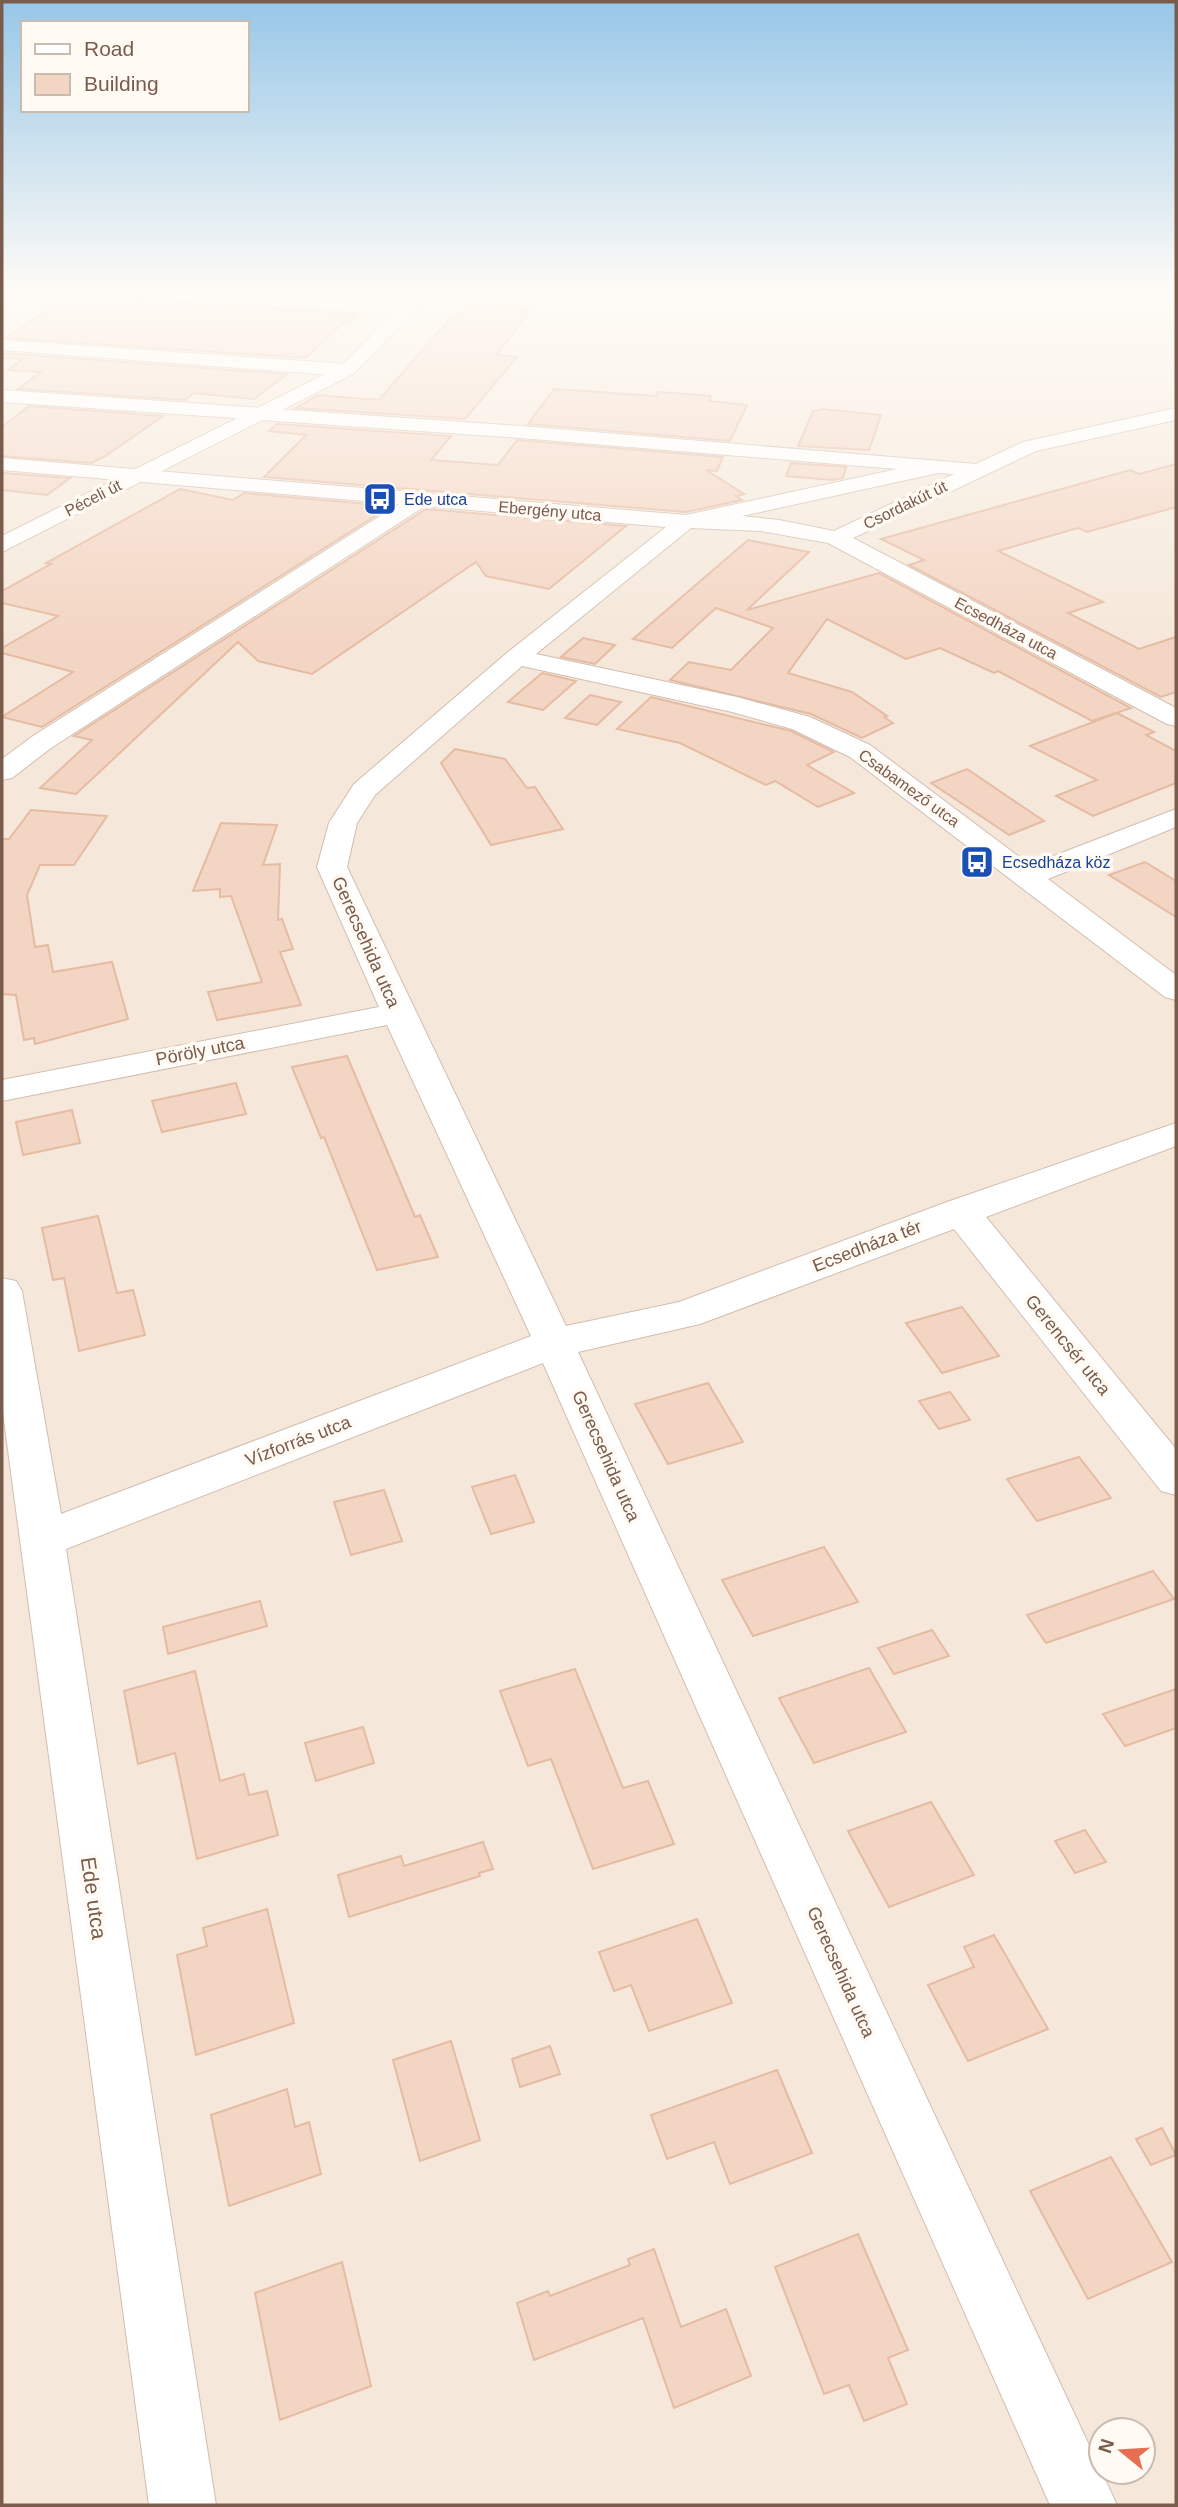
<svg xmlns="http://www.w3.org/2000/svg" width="1178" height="2507" font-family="Helvetica,sans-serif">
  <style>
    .residential { fill: #f5e8da; fill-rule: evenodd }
    .building { fill: #f3d5c3; stroke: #e6bba3; stroke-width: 2 }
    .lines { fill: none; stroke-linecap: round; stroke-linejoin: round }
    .minor-casing { stroke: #d1beb0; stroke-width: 2 }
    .secondary-casing { stroke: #d6c0b0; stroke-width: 2 }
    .minor { fill: #fff; fill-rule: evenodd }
    .secondary { fill: #fff; fill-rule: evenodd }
    .labels { text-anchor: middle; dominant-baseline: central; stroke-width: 7; stroke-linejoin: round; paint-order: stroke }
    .far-street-label { font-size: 16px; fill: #7a5c4d; stroke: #fffaf3 }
    .far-transit-label { font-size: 16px; fill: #164399; stroke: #fffaf3; text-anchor: start }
    .street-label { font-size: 18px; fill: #7a5c4d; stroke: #fffaf3 }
    .near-street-label { font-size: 21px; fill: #7a5c4d; stroke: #fffaf3 }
  </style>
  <rect width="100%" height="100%" fill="#fdf6ec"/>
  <path class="residential" d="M 2,291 L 1176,291 L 1176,2505 L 2,2505 ZM 1101,2430 L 1143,2430 L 1143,2472 L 1101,2472 Z"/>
  <g class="building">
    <path d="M 102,291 L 112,291 L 122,299 L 358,314 L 348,323 L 343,323 L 306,358 L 6,338 L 67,297 L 102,300 Z"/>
    <path d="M 231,291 L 341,291 L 381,293 L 373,300 Z"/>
    <path d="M 482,291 L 524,291 L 509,309 L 530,310 L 497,355 L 517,357 L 465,419 L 296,408 L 318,395 L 379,400 L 453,315 L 460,315 Z"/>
    <path d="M 2,353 L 287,374 L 254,399 L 194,393 L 185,400 L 18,389 L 41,372 L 8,370 L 22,359 L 2,358 Z"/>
    <path d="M 554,389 L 656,396 L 658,392 L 711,396 L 709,401 L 747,405 L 730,441 L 528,424 Z"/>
    <path d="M 29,406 L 163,416 L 104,457 L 91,463 L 2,456 L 2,427 Z"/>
    <path d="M 822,409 L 881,415 L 869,450 L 798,446 L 813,411 Z"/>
    <path d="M 277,424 L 451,436 L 431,460 L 498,465 L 517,440 L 723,457 L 717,471 L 706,470 L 744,494 L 736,496 L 742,500 L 686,512 L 264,477 L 306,435 L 269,431 Z"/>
    <path d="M 791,463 L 846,467 L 843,478 L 833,480 L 786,476 Z"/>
    <path d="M 1176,464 L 1176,507 L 1087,532 L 1078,528 L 998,551 L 1103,602 L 1068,613 L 1139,649 L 1176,637 L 1176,692 L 1161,697 L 909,565 L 924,560 L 881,539 L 1130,470 L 1139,474 Z"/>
    <path d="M 2,473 L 70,478 L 47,495 L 2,490 Z"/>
    <path d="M 180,489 L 233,500 L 244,493 L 391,506 L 42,727 L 2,717 L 73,672 L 2,653 L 2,648 L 58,616 L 2,603 L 2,591 L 51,564 L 46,563 Z"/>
    <path d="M 426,509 L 626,526 L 549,589 L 486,576 L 476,562 L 312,674 L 258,661 L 238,642 L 76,794 L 40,788 L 92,740 L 74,736 Z"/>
    <path d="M 748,540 L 809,552 L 747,610 L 879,573 L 1131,708 L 1092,721 L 998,671 L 994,673 L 940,648 L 906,659 L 827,619 L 788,673 L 852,692 L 887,716 L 884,717 L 893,723 L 862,738 L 811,714 L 670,680 L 689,662 L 731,670 L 773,628 L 716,608 L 672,648 L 633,639 Z"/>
    <path d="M 583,638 L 615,645 L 595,664 L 561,657 Z"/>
    <path d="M 542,673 L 576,681 L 543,710 L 508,702 Z"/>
    <path d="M 590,695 L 621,702 L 597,725 L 565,718 Z"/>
    <path d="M 651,697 L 791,731 L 834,752 L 807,765 L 854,793 L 818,807 L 775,781 L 766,785 L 680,743 L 617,729 Z"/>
    <path d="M 1117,713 L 1154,732 L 1146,735 L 1176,751 L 1176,783 L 1093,816 L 1056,796 L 1097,780 L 1030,746 Z"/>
    <path d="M 455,749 L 505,759 L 527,788 L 535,787 L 563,829 L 491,845 L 441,763 Z"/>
    <path d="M 967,769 L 1044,821 L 1009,835 L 931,783 Z"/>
    <path d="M 31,810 L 107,816 L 74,865 L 40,865 L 27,895 L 35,947 L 48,945 L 53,972 L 112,962 L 128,1019 L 35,1044 L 34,1038 L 24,1040 L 16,995 L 2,994 L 2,839 L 9,839 Z"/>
    <path d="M 221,823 L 277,825 L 263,865 L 280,864 L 278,920 L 282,919 L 293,949 L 280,952 L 301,1005 L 217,1020 L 208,992 L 262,982 L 231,896 L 220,897 L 220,889 L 193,891 Z"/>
    <path d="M 1145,862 L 1176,881 L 1176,917 L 1109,875 Z"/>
    <path d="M 347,1056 L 415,1217 L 420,1215 L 438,1257 L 377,1270 L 324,1137 L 321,1138 L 292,1067 Z"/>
    <path d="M 236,1083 L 246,1114 L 162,1132 L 152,1101 Z"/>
    <path d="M 72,1110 L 80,1143 L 23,1155 L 16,1122 Z"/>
    <path d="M 98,1216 L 117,1293 L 133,1290 L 145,1335 L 79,1351 L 64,1278 L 53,1280 L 42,1228 Z"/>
    <path d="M 962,1307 L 999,1356 L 942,1373 L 906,1323 Z"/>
    <path d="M 708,1383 L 743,1442 L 668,1464 L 635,1404 Z"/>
    <path d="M 950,1392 L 970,1420 L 939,1429 L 919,1401 Z"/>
    <path d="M 1079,1457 L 1111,1498 L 1037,1521 L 1007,1479 Z"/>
    <path d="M 515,1475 L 534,1522 L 491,1534 L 472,1487 Z"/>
    <path d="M 384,1490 L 402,1541 L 351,1555 L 334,1502 Z"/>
    <path d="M 824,1547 L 858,1602 L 753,1636 L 722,1580 Z"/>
    <path d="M 1153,1571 L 1174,1599 L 1046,1643 L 1027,1615 Z"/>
    <path d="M 260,1601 L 267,1626 L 168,1654 L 163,1627 Z"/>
    <path d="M 932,1630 L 949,1656 L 894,1674 L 878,1648 Z"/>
    <path d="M 869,1668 L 906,1732 L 814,1763 L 779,1698 Z"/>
    <path d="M 575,1669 L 623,1788 L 648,1781 L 674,1844 L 593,1869 L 551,1759 L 528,1766 L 500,1691 Z"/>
    <path d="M 195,1671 L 220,1781 L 244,1774 L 249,1795 L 267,1791 L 278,1835 L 197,1859 L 175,1753 L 138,1764 L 124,1691 Z"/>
    <path d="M 1176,1689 L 1176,1728 L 1125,1746 L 1103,1714 Z"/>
    <path d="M 363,1727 L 374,1763 L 316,1781 L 305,1743 Z"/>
    <path d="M 931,1802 L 974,1875 L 889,1907 L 848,1831 Z"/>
    <path d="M 1085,1830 L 1106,1862 L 1075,1873 L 1055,1841 Z"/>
    <path d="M 483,1842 L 493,1869 L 479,1873 L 480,1876 L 349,1917 L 338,1875 L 401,1856 L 404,1866 Z"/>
    <path d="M 267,1909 L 294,2023 L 196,2055 L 177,1955 L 207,1946 L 203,1928 Z"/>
    <path d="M 697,1919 L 732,2003 L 649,2031 L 631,1985 L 614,1991 L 599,1952 Z"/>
    <path d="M 994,1935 L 1048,2029 L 968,2061 L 928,1985 L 974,1967 L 964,1947 Z"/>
    <path d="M 451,2041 L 480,2140 L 420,2161 L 393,2060 Z"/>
    <path d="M 550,2046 L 560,2074 L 520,2087 L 512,2059 Z"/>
    <path d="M 777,2070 L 812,2153 L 730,2184 L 714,2142 L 667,2159 L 651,2115 Z"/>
    <path d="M 287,2089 L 295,2127 L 309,2122 L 321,2174 L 229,2206 L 211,2115 Z"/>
    <path d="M 1162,2128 L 1176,2155 L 1151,2165 L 1136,2139 Z"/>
    <path d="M 1111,2157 L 1172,2262 L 1088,2299 L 1030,2191 Z"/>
    <path d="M 858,2234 L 908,2350 L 888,2358 L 907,2404 L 864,2421 L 849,2385 L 824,2394 L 775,2267 Z"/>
    <path d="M 654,2249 L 681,2327 L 726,2309 L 751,2376 L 674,2408 L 643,2318 L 534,2360 L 517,2303 L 548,2291 L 550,2296 L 630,2265 L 628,2259 Z"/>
    <path d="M 342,2262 L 371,2386 L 280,2420 L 255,2293 Z"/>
  </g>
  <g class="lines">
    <defs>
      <g id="minor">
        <path d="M 11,291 L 30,291 L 2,308 L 2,296 Z"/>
        <path d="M 114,291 L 194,291 L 407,305 L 415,310 L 407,315 L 122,296 Z"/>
        <path d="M 2,340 L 347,364 L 356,370 L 347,376 L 2,350 Z"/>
        <path d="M 2,390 L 521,426 L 976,464 L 1023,442 L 1176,408 L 1176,420 L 1036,451 L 853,538 L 1176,708 L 1176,726 L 1167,724 L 828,543 L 761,531 L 691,528 L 536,654 L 737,697 L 810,717 L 870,745 L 1030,865 L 1176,809 L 1176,827 L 1048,879 L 1176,975 L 1176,1000 L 1165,997 L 850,757 L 792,729 L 732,712 L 522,666 L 375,795 L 357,823 L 347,867 L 566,1326 L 679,1302 L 947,1202 L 1176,1123 L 1176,1146 L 986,1217 L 1176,1449 L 1176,1495 L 1161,1491 L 954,1229 L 700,1324 L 578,1352 L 1117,2505 L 1050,2505 L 543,1363 L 66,1549 L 216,2505 L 149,2505 L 2,1405 L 2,1278 L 16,1281 L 22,1291 L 61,1514 L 531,1336 L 387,1025 L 2,1101 L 2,1080 L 379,1007 L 317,867 L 329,823 L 354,784 L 508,652 L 666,527 L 425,506 L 51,748 L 12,778 L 2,780 L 2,759 L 33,736 L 399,504 L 2,470 L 2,458 L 686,515 L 897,469 L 521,438 L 2,402 ZM 938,473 L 954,474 L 834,531 L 779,520 L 742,516 Z"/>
      </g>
      <path id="secondary" d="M 416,291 L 433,291 L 353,374 L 2,552 L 2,536 L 341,366 Z"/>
    </defs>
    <use href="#minor" class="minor-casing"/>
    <use href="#secondary" class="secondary-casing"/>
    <use href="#minor" class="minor"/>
    <use href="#secondary" class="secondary"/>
  </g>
  <linearGradient id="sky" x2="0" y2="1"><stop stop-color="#97c7e8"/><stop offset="0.45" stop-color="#fefbf6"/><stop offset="1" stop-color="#fefbf6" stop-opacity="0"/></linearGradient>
  <rect width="1178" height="642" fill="url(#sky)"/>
  <defs>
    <symbol id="bus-square" viewBox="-11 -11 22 22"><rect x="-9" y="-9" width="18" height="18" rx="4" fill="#1a4fb4" stroke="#fffaf3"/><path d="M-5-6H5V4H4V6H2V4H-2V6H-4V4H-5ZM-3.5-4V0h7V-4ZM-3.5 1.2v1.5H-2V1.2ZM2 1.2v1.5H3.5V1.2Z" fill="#fff"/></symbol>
  </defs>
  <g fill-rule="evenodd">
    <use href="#bus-square" x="361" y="480" width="38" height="38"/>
    <use href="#bus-square" x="958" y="843" width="38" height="38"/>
  </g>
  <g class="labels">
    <g class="far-street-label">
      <text transform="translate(93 498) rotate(-27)">Péceli út</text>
      <text transform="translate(905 505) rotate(-26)">Csordakút út</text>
      <text transform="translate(550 511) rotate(5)">Ebergény utca</text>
      <text transform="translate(1006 628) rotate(28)">Ecsedháza utca</text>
      <text transform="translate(909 788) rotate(36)">Csabamező utca</text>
    </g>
    <g class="far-transit-label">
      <text x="404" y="499">Ede utca</text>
      <text x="1002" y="862">Ecsedháza köz</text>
    </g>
    <g class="street-label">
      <text transform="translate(366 942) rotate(66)">Gerecsehida utca</text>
      <text transform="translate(200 1051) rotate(-11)">Pöröly utca</text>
      <text transform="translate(867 1246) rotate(-21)">Ecsedháza tér</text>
      <text transform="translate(1068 1345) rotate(51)">Gerencsér utca</text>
      <text transform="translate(298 1441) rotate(-21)">Vízforrás utca</text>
      <text transform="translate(606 1456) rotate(66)">Gerecsehida utca</text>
      <text transform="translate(841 1972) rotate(66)">Gerecsehida utca</text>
    </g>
    <g class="near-street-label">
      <text transform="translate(94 1898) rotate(82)">Ede utca</text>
    </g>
  </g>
  <rect width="1178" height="2507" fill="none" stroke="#7a5c4d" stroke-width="7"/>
  <rect x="21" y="21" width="228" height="91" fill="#fffaf3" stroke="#cabbb1" stroke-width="2"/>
  <rect x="35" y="44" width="35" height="10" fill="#ffffff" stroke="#cabbb1" stroke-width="2"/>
  <text x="84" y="56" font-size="21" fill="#7a5c4d">Road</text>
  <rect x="35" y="74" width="35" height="21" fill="#f3d5c3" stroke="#cabbb1" stroke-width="2"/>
  <text x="84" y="91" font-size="21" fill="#7a5c4d">Building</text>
  <g transform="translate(1122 2451) rotate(288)"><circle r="33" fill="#fffaf3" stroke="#cabbb1" stroke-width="2"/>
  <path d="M0-5L12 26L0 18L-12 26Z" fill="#e76f51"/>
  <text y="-10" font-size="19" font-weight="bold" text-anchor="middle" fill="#7a5c4d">N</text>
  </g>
</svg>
